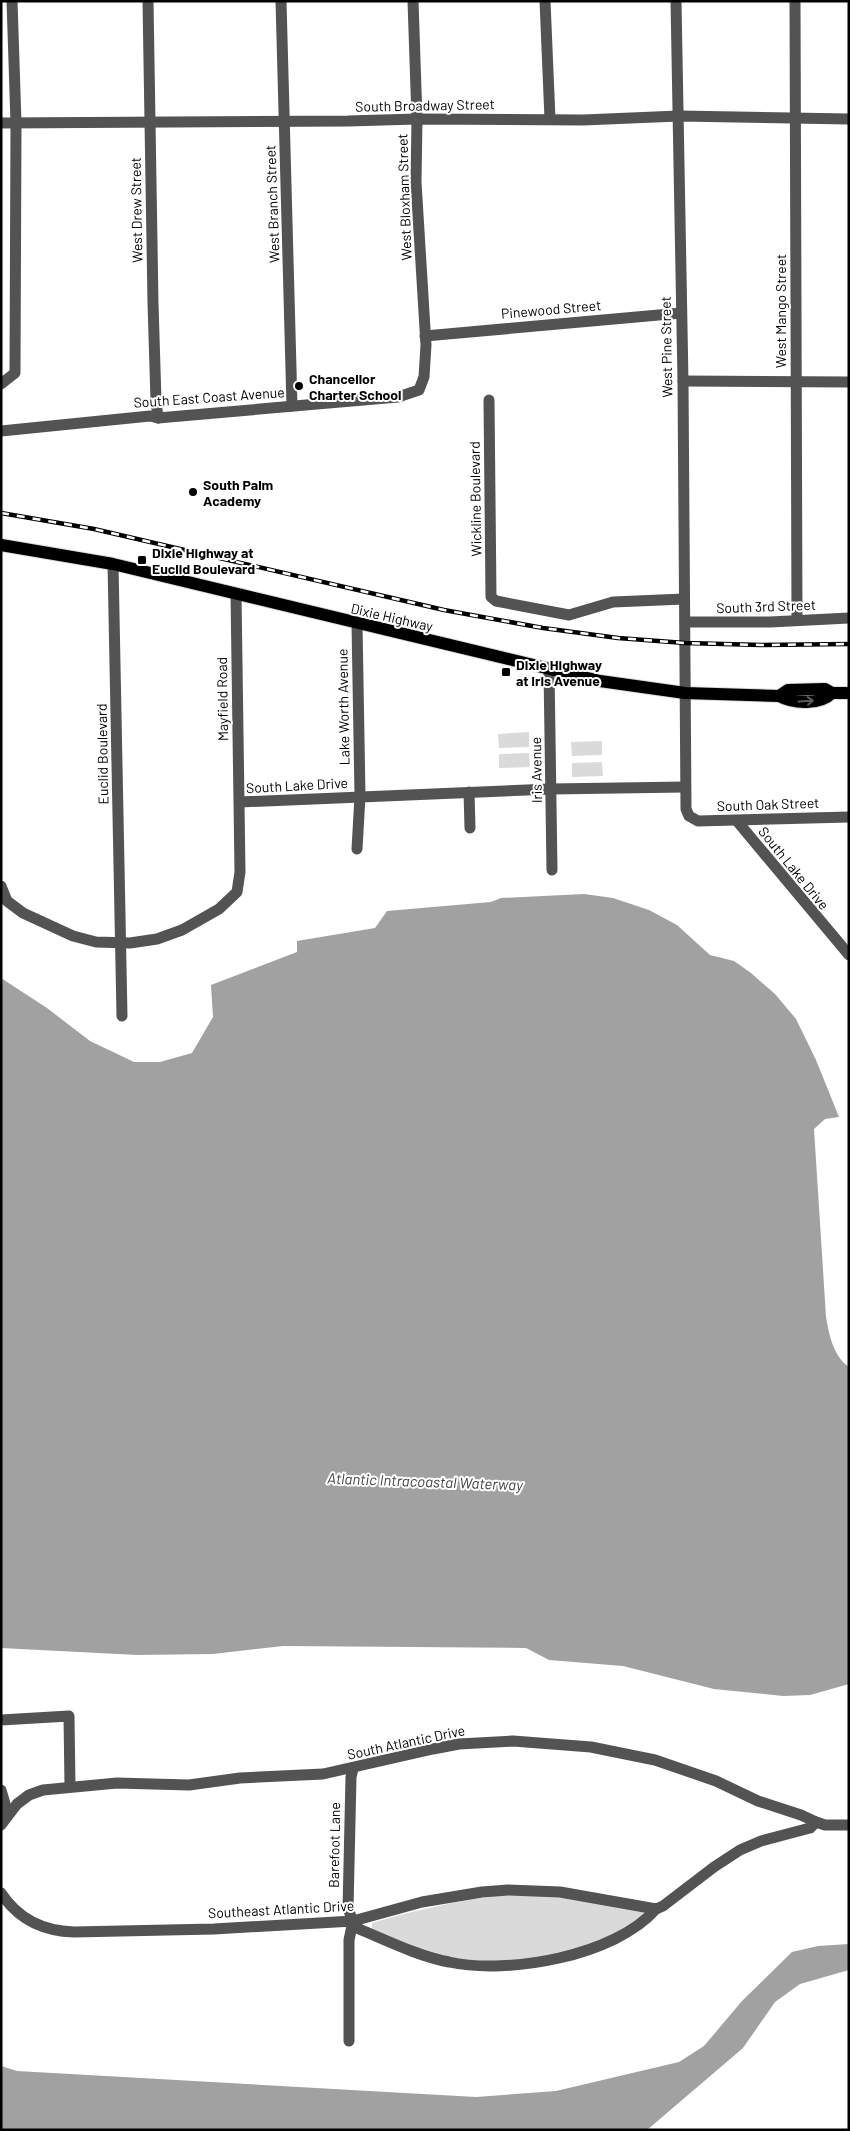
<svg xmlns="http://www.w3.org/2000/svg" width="850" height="2131" font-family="Barlow,sans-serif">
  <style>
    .green { fill: #dadada }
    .water { fill: #a1a1a1 }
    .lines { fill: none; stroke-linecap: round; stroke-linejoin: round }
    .major-casing { stroke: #dbdbdb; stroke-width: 14 }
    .minor { stroke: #535353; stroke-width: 11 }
    .major { stroke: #000; stroke-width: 12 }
    .rail-casing { stroke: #000; stroke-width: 4.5 }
    .rail { stroke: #fff; stroke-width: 2.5; stroke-dasharray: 8; stroke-linecap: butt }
    .oneway { stroke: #595959 }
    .poi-dot { fill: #000; stroke: #fff; stroke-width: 2 }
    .labels { text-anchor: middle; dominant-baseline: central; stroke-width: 4; stroke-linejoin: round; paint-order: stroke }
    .street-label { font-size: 14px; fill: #000; stroke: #fff }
    .poi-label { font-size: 14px; font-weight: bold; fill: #000; stroke: #fff; text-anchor: start }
    .water-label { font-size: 15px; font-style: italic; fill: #424242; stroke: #fff }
  </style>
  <rect width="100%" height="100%" fill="#fff"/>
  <g class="green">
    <path d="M 529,732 L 529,747 L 499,748 L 498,734 Z"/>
    <path d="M 602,741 L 602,755 L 572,756 L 571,742 Z"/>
    <path d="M 529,753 L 530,767 L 499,768 L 499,754 Z"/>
    <path d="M 602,762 L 603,776 L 572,777 L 572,763 Z"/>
    <path d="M 501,1895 L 554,1896 L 651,1911 L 625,1930 L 574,1950 L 520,1963 L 465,1961 L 412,1946 L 372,1929 L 372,1923 C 415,1910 457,1901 501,1895 Z"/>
  </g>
  <g class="water">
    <path d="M 584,894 L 613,898 L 649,910 L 677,925 L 710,955 L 734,961 L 751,973 L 775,994 L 796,1019 L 816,1060 L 839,1117 L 825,1119 L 814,1129 L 826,1317 C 829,1334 833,1356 849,1367 L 849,1684 L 810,1695 L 783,1696 L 714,1689 L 623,1666 L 549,1660 L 526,1648 L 283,1646 L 213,1654 L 137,1655 L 1,1648 L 1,978 L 47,1008 L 90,1041 L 134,1062 L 160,1062 L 192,1053 L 213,1017 L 211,985 L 297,952 L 297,941 L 375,928 L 387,911 L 491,902 L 501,898 Z"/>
    <path d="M 849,1944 L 849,1970 L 800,1984 L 775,2002 L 743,2048 L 647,2130 L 1,2130 L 1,2066 L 17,2071 L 476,2097 L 556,2091 L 679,2062 L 704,2046 L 742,2001 L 792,1952 L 818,1946 Z"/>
  </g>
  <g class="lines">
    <defs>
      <g id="major">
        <path d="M 1,545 L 113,564 L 600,681 L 685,693 L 779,696 C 794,704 820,705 832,693"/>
        <path d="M 779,696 L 788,690 L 825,689 L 832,693 L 849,693"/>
      </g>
    </defs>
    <use href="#major" class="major-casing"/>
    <g class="minor">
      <path d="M 148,1 L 153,303 L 156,401 L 158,418"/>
      <path d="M 281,1 L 292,406"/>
      <path d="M 545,1 L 550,119"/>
      <path d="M 676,1 L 683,381 L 686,809 L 689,816 L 698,821 L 849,817"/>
      <path d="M 795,1 L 797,620"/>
      <path d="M 1,123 L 348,121 L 417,119 L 583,120 L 679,116 L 849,119"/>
      <path d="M 425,336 L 681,313"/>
      <path d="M 683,381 L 849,382"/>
      <path d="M 1,384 L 15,373 L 16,123 L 12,1"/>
      <path d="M 489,400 L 491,597 L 496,601 L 569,615 L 613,602 L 684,599"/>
      <path d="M 1,431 L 150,416 L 158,418 L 398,397 L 419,390 L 424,377 L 426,345 L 416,182 L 417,119 L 413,1"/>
      <path d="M 113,564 L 122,1016"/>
      <path d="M 685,622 L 770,622 L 849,618"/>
      <path d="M 549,670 L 552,870"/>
      <path d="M 469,792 L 470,828"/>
      <path d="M 240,802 L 551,789 L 685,787"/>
      <path d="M 737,821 L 849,955"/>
      <path d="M 357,849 L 360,796 L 357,624"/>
      <path d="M 1,886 L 7,901 L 23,913 L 73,936 L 96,942 L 130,943 L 157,939 L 182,930 L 219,909 L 237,892 L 240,872 L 236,594"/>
      <path d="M 1,1720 L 69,1716 L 70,1786"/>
      <path d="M 1,1790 L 8,1814"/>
      <path d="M 1,1825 L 17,1804 L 29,1795 L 43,1790 L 117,1783 L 189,1785 L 240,1778 L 323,1774 L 433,1749 L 459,1744 L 513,1741 L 591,1747 L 655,1760 L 716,1781 L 758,1801 L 801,1815 L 816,1822 L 825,1825 L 849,1825"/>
      <path d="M 1,1893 C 18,1919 44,1931 74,1932 L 214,1929 L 353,1921 L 422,1902 L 482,1892 L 508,1890 L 560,1892 L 656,1909 L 663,1906 L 714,1867 L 740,1850 L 761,1841 L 810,1828 L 816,1822"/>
      <path d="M 353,1921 L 359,1929 C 388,1941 418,1956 449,1962 C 508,1975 615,1956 656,1909"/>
      <path d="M 349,2041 L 349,1940 L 353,1921 L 348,1909 L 351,1777 L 353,1769"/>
    </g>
    <use href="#major" class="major"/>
    <defs>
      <path id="rail" d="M 1,513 L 94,529 L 444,610 L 543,628 L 618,638 L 685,643 L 762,645 L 849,644"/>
    </defs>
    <use href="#rail" class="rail-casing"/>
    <use href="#rail" class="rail"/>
  </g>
  <defs><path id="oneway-shaft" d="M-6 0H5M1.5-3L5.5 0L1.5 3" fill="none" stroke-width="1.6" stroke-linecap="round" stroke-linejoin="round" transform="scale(1.25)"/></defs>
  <use class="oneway" href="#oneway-shaft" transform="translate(806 701) rotate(-3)"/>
  <g class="poi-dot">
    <circle cx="299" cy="386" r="5"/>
    <circle cx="193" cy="492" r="5"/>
    <rect x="137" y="555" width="10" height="10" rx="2.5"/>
    <rect x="501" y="667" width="10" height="10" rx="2.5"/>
  </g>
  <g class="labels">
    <g class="street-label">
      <text transform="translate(425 105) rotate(-1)">South Broadway Street</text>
      <text transform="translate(404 197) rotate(-92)">West Bloxham Street</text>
      <text transform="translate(272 204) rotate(-92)">West Branch Street</text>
      <text transform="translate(136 210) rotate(-91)">West Drew Street</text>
      <text transform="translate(551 309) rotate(-5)">Pinewood Street</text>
      <text transform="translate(780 311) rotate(-90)">West Mango Street</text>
      <text transform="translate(666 347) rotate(-91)">West Pine Street</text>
      <text transform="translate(209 397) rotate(-4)">South East Coast Avenue</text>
      <text transform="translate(475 499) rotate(-91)">Wickline Boulevard</text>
      <text transform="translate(766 606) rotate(-2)">South 3rd Street</text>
      <text transform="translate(392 617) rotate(13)">Dixie Highway</text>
      <text transform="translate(222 699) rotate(-91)">Mayfield Road</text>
      <text transform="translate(343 707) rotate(-91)">Lake Worth Avenue</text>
      <text transform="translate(102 754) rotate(-91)">Euclid Boulevard</text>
      <text transform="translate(536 770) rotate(-91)">Iris Avenue</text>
      <text transform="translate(297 785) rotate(-3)">South Lake Drive</text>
      <text transform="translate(768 804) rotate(-2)">South Oak Street</text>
      <text transform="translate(794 868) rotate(51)">South Lake Drive</text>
      <text transform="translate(406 1742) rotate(-12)">South Atlantic Drive</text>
      <text transform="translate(334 1845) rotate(-89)">Barefoot Lane</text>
      <text transform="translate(281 1909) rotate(-3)">Southeast Atlantic Drive</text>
    </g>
    <g class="poi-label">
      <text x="309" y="378">Chancellor<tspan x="309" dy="16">Charter School</tspan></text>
      <text x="203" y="484">South Palm<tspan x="203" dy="16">Academy</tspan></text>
      <text x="152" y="552">Dixie Highway at<tspan x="152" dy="16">Euclid Boulevard</tspan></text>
      <text x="516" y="664">Dixie Highway<tspan x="516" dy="16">at Iris Avenue</tspan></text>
    </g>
    <g class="water-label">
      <text transform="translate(425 1481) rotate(2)">Atlantic Intracoastal Waterway</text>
    </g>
  </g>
  <rect width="850" height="2131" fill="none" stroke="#000000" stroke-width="5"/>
</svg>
